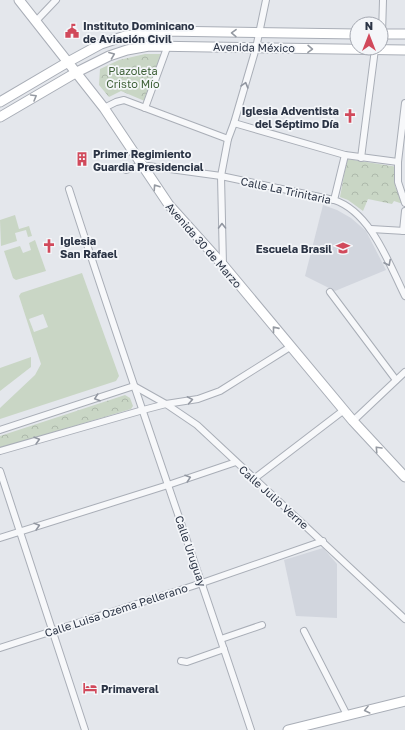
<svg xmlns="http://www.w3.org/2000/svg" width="405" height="730" font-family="'Golos Text',sans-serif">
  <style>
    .built { fill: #d2d6de }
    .green { fill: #c9d6c5; fill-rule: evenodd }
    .park { fill: url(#park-crowns) }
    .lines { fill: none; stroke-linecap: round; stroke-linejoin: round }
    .street-casing { stroke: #a9aeb7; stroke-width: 8 }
    .secondary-casing { stroke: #a9aeb7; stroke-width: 11 }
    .street { stroke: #f7f8fa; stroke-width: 6 }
    .secondary { stroke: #fff; stroke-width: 9 }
    .oneway { stroke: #959aa2 }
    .oneway2 { stroke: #9196a0 }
    .labels { text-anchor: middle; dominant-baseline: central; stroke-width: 3.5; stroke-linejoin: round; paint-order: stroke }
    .poi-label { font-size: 11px; font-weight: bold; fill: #2b3445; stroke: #f4f6f9; text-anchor: start }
    .street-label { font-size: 11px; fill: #2b3445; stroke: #f4f6f9 }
    .park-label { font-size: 11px; fill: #3f6138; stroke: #f4f6f9 }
  </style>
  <defs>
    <pattern id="park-crowns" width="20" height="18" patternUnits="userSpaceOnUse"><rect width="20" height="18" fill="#c9d6c5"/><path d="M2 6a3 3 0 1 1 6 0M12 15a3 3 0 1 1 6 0" fill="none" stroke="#adb8ab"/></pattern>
  </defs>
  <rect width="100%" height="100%" fill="#e4e7ec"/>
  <g class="built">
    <path d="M 323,205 L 337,210 L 351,218 L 366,231 L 386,270 L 335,291 L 305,276 Z"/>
    <path d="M 323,548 L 337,564 L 337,618 L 296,616 L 284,560 Z"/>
  </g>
  <g class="green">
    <path d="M 15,215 L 19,229 L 29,226 L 32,236 L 28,237 L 26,230 L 15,233 L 17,241 L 1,246 L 0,220 Z"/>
    <path d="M 35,240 L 46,271 L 16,280 L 13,278 L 4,251 L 20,246 L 23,253 L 31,250 L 29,243 Z"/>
    <path d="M 82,273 L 119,376 L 116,381 L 0,419 L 0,408 L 35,375 L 41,364 L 19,296 L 21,293 ZM 43,314 L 48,327 L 34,332 L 29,319 Z"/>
    <path d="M 31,357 L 31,367 L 0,391 L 0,368 Z"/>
  </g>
  <g class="park">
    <path d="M 145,54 L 163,54 L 147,102 L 121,91 L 109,97 L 99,85 L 100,69 L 119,60 Z"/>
    <path d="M 347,159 L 398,167 L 395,186 L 403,204 L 394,201 L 392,204 L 368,199 L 363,211 L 348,200 L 340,197 Z"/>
    <path d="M 125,395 L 130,398 L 133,406 L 131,409 L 0,448 L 0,436 Z"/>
  </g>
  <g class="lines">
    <defs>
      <g id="street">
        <path d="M 36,21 L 56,0"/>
        <path d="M 382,34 L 383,0"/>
        <path d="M 405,103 L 398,162 L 398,182 L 405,203"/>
        <path d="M 104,108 L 116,102 L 124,100 L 228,139"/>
        <path d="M 145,108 L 168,45"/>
        <path d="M 234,123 L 345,155 L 398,162"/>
        <path d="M 361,158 L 375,49"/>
        <path d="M 126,170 L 141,165 L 221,176 L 334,200 C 371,212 389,264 405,296"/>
        <path d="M 69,189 C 127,370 191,549 251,730"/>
        <path d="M 334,200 L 345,155"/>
        <path d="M 371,229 L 405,231"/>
        <path d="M 403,231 L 405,211"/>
        <path d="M 223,265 L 221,176 L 228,139 L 234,123 L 256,48 L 266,0"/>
        <path d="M 330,292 L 396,380"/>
        <path d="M 134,386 L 166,404 L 197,425 L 405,619"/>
        <path d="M 353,421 L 405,372"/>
        <path d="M 0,430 L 134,386"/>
        <path d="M 0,451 L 143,410 L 166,404 L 198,399 L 220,391 L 290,347"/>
        <path d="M 0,471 L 85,730"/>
        <path d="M 255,478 L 344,410"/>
        <path d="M 0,538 L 168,485 L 236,462"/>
        <path d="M 304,631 L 347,715"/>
        <path d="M 221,639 L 262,625"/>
        <path d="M 0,648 L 202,583 L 323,541"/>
        <path d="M 181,661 L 187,662 L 224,649"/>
      </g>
      <g id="secondary">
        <path d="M 19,0 L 104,108 L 169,205 L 223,265 L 353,421 L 405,477"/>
        <path d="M 381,34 L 405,34"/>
        <path d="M 0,102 L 68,62 L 101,44 L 125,36 L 162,31 L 357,34"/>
        <path d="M 0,117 L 77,72 L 109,56 L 127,50 L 149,46 L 405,50"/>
        <path d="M 288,730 L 405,701"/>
      </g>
    </defs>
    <use href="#street" class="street-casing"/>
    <use href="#secondary" class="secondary-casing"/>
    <use href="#street" class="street"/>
    <use href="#secondary" class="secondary"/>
  </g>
  <defs><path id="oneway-chevron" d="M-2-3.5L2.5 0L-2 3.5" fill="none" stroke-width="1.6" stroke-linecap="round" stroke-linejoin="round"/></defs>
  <g class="oneway">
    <use href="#oneway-chevron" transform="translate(234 33) rotate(-179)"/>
    <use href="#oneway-chevron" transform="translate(310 49) rotate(1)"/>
    <use href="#oneway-chevron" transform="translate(112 55) rotate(-21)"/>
    <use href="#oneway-chevron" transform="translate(34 97) rotate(-30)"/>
    <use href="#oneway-chevron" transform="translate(156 187) rotate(-124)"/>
    <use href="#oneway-chevron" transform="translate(275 329) rotate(-129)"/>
    <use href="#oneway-chevron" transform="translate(378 449) rotate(-133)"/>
    <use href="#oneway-chevron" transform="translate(367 710) rotate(166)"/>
  </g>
  <g class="oneway2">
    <use href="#oneway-chevron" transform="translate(245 85) rotate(-74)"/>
    <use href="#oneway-chevron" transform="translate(222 226) rotate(-91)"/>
    <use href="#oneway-chevron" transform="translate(388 263) rotate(63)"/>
    <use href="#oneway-chevron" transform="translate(97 398) rotate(161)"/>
    <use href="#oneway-chevron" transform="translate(190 400) rotate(-10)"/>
    <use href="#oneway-chevron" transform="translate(37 440) rotate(-16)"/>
    <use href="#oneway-chevron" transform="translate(188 478) rotate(-19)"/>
    <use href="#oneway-chevron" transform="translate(37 526) rotate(-17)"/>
  </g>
  <defs>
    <symbol id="civic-bare" viewBox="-9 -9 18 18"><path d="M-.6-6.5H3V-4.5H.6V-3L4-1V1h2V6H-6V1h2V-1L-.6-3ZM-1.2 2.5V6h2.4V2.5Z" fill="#d1495b" stroke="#f4f6f9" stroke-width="2.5" paint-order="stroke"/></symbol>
    <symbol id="church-bare" viewBox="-9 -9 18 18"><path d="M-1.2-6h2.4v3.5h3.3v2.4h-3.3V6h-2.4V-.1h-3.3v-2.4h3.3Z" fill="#d1495b" stroke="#f4f6f9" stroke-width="2.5" paint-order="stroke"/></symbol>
    <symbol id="building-bare" viewBox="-9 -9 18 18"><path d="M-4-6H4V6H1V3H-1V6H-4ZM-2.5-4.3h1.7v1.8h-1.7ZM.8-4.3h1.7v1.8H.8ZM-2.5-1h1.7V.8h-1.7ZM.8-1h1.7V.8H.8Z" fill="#d1495b" stroke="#f4f6f9" stroke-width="2.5" paint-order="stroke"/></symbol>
    <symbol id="school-bare" viewBox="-9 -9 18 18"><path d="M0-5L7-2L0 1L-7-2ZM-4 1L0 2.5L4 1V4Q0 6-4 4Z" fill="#d1495b" stroke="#f4f6f9" stroke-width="2.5" paint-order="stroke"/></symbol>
    <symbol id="hotel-bare" viewBox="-9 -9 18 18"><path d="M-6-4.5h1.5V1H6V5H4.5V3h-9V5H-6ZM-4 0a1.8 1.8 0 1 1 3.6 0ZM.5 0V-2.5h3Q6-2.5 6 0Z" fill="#d1495b" stroke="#f4f6f9" stroke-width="2.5" paint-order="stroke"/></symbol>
  </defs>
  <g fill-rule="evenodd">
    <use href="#civic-bare" x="62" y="21" width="20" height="20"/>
    <use href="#church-bare" x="340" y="106" width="20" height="20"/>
    <use href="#building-bare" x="72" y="149" width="20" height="20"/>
    <use href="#church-bare" x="39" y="236" width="20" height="20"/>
    <use href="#school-bare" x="333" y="238" width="20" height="20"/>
    <use href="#hotel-bare" x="80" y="678" width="20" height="20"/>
  </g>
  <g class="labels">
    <g class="poi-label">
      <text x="83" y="25">Instituto Dominicano<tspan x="83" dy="13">de Aviación Civil</tspan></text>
      <text x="339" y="110" text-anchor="end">Iglesia Adventista<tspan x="339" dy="13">del Séptimo Día</tspan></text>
      <text x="93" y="153">Primer Regimiento<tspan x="93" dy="13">Guardia Presidencial</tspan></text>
      <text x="60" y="240">Iglesia<tspan x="60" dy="13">San Rafael</tspan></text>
      <text x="332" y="248" text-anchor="end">Escuela Brasil</text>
      <text x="101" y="688">Primaveral</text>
    </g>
    <g class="street-label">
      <text transform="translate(254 47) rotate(1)">Avenida México</text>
      <text transform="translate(286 190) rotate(12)">Calle La Trinitaria</text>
      <text transform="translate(204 245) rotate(49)">Avenida 30 de Marzo</text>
      <text transform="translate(274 497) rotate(42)">Calle Julio Verne</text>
      <text transform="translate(191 551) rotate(71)">Calle Uruguay</text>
      <text transform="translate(116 610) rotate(-18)">Calle Luisa Ozema Pellerano</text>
    </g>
    <g class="park-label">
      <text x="133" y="70">Plazoleta<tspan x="133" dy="13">Cristo Mío</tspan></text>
    </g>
  </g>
  <g transform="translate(369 36)"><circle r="19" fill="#f4f6f9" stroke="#a4a8b1"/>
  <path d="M0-3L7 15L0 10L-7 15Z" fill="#d1495b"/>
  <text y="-6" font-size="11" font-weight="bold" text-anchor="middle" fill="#2b3445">N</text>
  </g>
</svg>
